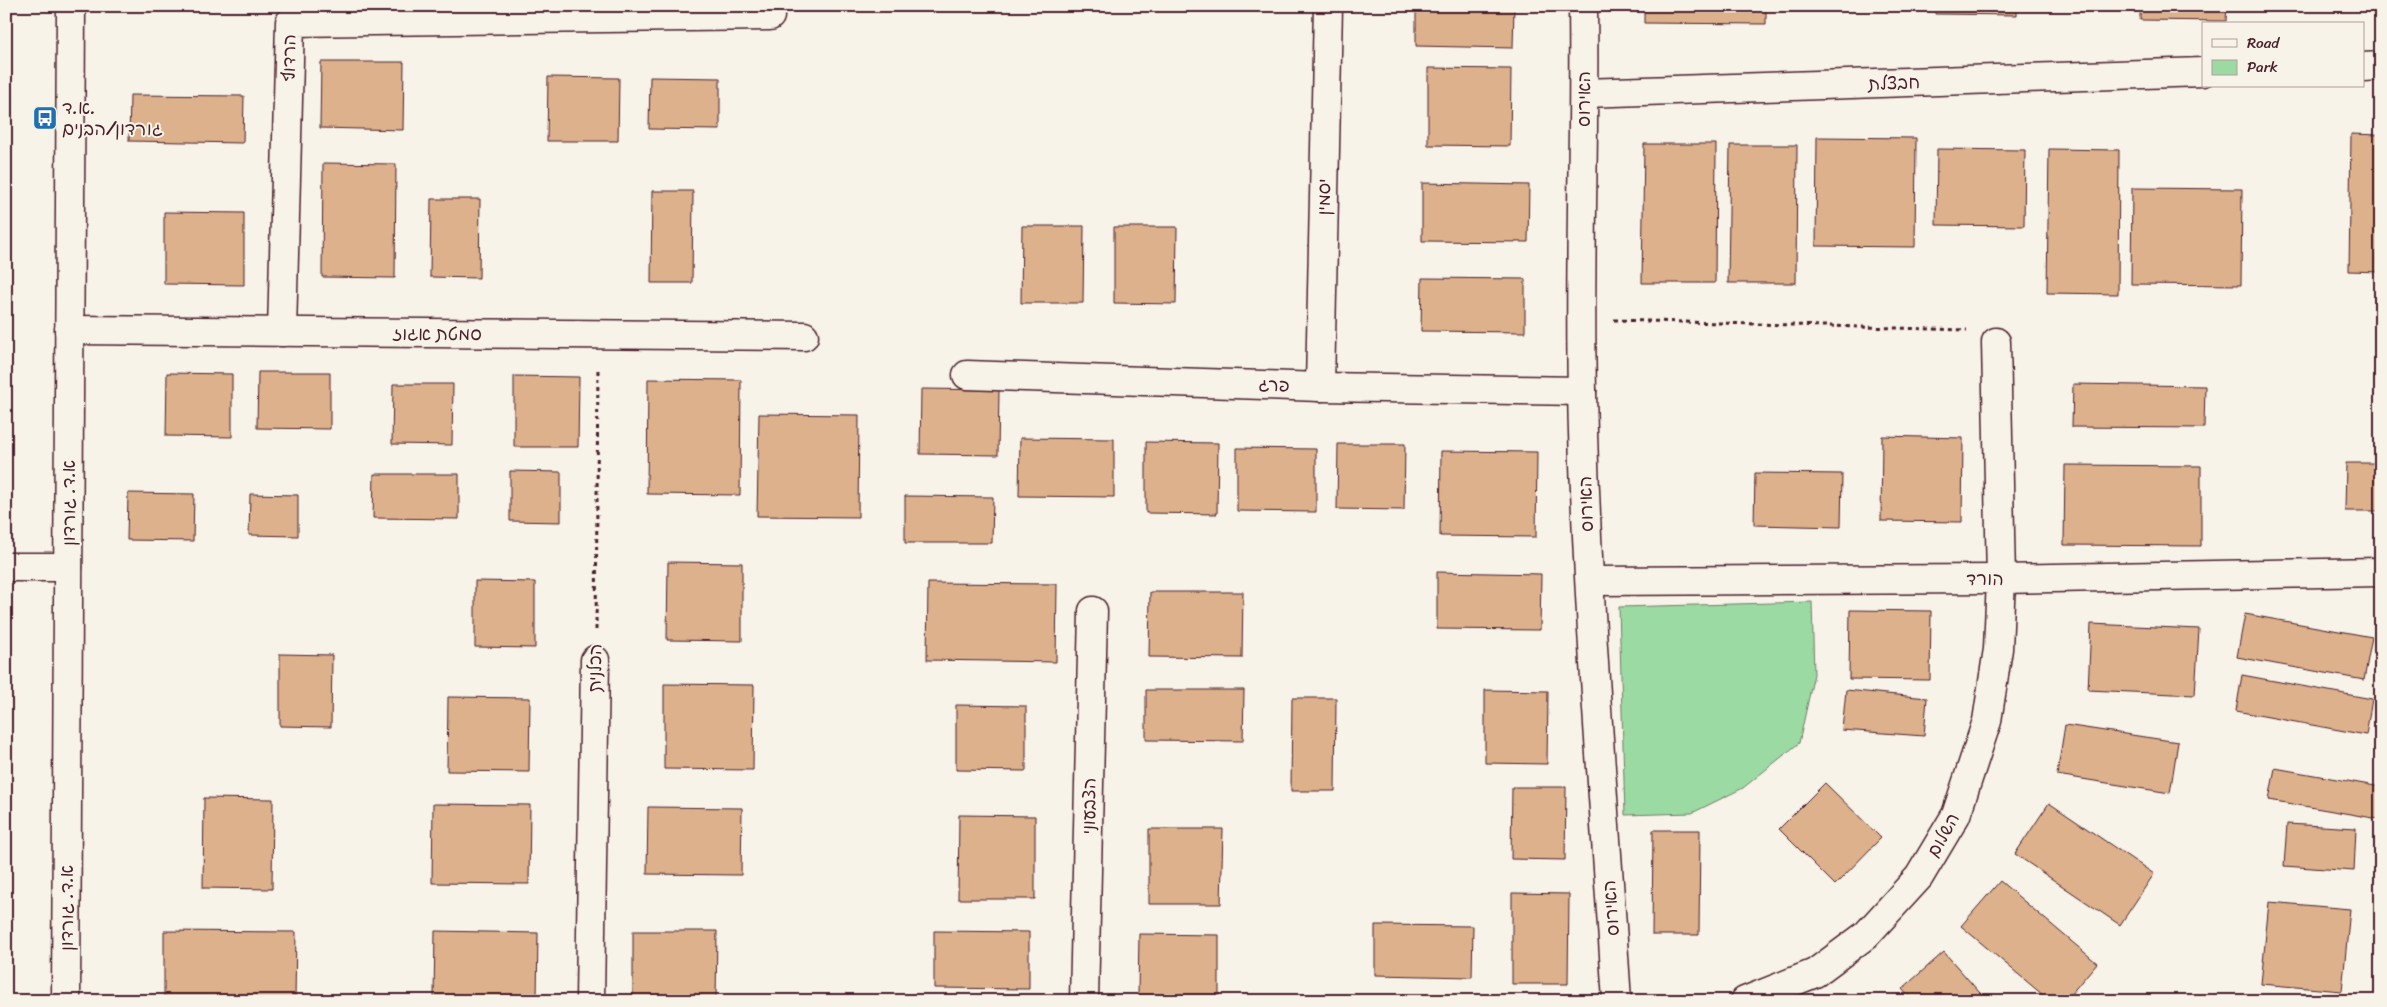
<svg xmlns="http://www.w3.org/2000/svg" width="2387" height="1007" font-family="Sriracha,'Playpen Sans Hebrew',sans-serif">
  <style>
    .green { fill: #9bdaa3; stroke: #727c67 }
    .building { fill: #dcb18c; stroke: #4a1f2b }
    .lines { fill: none; stroke-linecap: round; stroke-linejoin: round }
    .minor-casing { stroke: #4a1f2b; stroke-width: 31 }
    .path { stroke: #4a1f2b; stroke-width: 3; stroke-dasharray: 4 4; stroke-linecap: butt }
    .minor { stroke: #f7f3e8; stroke-width: 28 }
    .labels { text-anchor: middle; dominant-baseline: central; stroke-width: 4; stroke-linejoin: round; paint-order: stroke }
    .street-label { font-size: 18px; fill: #4a1f2b; stroke: #f7f3e8 }
    .poi-label { font-size: 18px; fill: #4a1f2b; stroke: #f7f3e8; text-anchor: start }
  </style>
  <rect width="100%" height="100%" fill="#f7f3e8"/>
  <filter id="ink" filterUnits="userSpaceOnUse"><feTurbulence type="fractalNoise" baseFrequency=".02" numOctaves="2"/><feDisplacementMap in="SourceGraphic" scale="10" xChannelSelector="R" yChannelSelector="G"/><feConvolveMatrix kernelMatrix="1 2 1 2 8 2 1 2 1" color-interpolation-filters="sRGB"/></filter>
  <g filter="url(#ink)">
    <path class="green" d="M 1812,602 L 1814,674 L 1799,743 L 1743,788 L 1692,813 L 1625,815 L 1619,607 Z"/>
    <g class="building">
      <path d="M 1416,6 L 1514,6 L 1513,48 L 1416,46 Z"/>
      <path d="M 1644,6 L 1766,6 L 1766,24 L 1644,23 Z"/>
      <path d="M 1935,6 L 2017,6 L 2017,15 L 1935,14 Z"/>
      <path d="M 2055,6 L 2120,6 L 2120,9 L 2055,8 Z"/>
      <path d="M 2140,6 L 2227,6 L 2226,21 L 2140,20 Z"/>
      <path d="M 321,62 L 404,62 L 403,130 L 320,128 Z"/>
      <path d="M 1428,68 L 1511,69 L 1510,146 L 1428,145 Z"/>
      <path d="M 548,77 L 619,78 L 618,141 L 547,141 Z"/>
      <path d="M 650,77 L 720,78 L 720,130 L 649,129 Z"/>
      <path d="M 130,95 L 244,96 L 243,143 L 129,141 Z"/>
      <path d="M 2351,134 L 2381,135 L 2381,272 L 2349,271 Z"/>
      <path d="M 1817,137 L 1916,138 L 1915,247 L 1816,246 Z"/>
      <path d="M 1644,144 L 1716,144 L 1715,283 L 1642,283 Z"/>
      <path d="M 1730,145 L 1797,145 L 1796,283 L 1728,283 Z"/>
      <path d="M 1937,149 L 2025,150 L 2024,226 L 1936,225 Z"/>
      <path d="M 2049,149 L 2119,150 L 2118,294 L 2047,293 Z"/>
      <path d="M 323,163 L 396,164 L 395,278 L 322,277 Z"/>
      <path d="M 1422,183 L 1529,185 L 1528,242 L 1422,241 Z"/>
      <path d="M 2132,188 L 2242,189 L 2241,285 L 2131,284 Z"/>
      <path d="M 652,191 L 693,191 L 692,283 L 651,283 Z"/>
      <path d="M 431,199 L 480,199 L 479,278 L 430,277 Z"/>
      <path d="M 164,212 L 244,213 L 244,285 L 164,284 Z"/>
      <path d="M 1022,226 L 1084,226 L 1083,303 L 1021,303 Z"/>
      <path d="M 1114,227 L 1177,227 L 1176,304 L 1114,303 Z"/>
      <path d="M 1422,278 L 1525,279 L 1525,332 L 1421,331 Z"/>
      <path d="M 258,372 L 330,372 L 330,429 L 257,428 Z"/>
      <path d="M 167,373 L 232,374 L 232,437 L 166,436 Z"/>
      <path d="M 514,376 L 579,377 L 578,447 L 514,447 Z"/>
      <path d="M 648,379 L 741,380 L 740,495 L 647,494 Z"/>
      <path d="M 393,384 L 453,384 L 452,445 L 392,444 Z"/>
      <path d="M 2073,384 L 2205,386 L 2204,428 L 2072,427 Z"/>
      <path d="M 921,389 L 999,390 L 998,455 L 920,454 Z"/>
      <path d="M 759,414 L 859,415 L 858,517 L 757,516 Z"/>
      <path d="M 1882,436 L 1963,438 L 1962,522 L 1881,521 Z"/>
      <path d="M 1020,438 L 1114,439 L 1114,497 L 1019,496 Z"/>
      <path d="M 1146,442 L 1218,443 L 1217,514 L 1146,513 Z"/>
      <path d="M 1338,444 L 1405,444 L 1404,510 L 1337,509 Z"/>
      <path d="M 1237,448 L 1316,449 L 1316,512 L 1237,511 Z"/>
      <path d="M 1441,451 L 1537,452 L 1536,537 L 1440,536 Z"/>
      <path d="M 2346,463 L 2381,463 L 2381,511 L 2345,511 Z"/>
      <path d="M 2065,465 L 2201,466 L 2201,546 L 2064,545 Z"/>
      <path d="M 510,471 L 561,472 L 561,522 L 510,521 Z"/>
      <path d="M 1755,473 L 1842,474 L 1841,527 L 1754,525 Z"/>
      <path d="M 374,474 L 459,474 L 459,519 L 373,518 Z"/>
      <path d="M 128,493 L 194,494 L 193,541 L 127,540 Z"/>
      <path d="M 250,494 L 298,495 L 298,536 L 249,535 Z"/>
      <path d="M 905,496 L 993,497 L 992,543 L 905,543 Z"/>
      <path d="M 668,562 L 742,563 L 742,641 L 667,640 Z"/>
      <path d="M 1437,572 L 1541,574 L 1540,630 L 1437,629 Z"/>
      <path d="M 475,581 L 535,582 L 535,648 L 475,647 Z"/>
      <path d="M 928,583 L 1057,584 L 1056,662 L 927,660 Z"/>
      <path d="M 1150,592 L 1243,592 L 1242,658 L 1149,657 Z"/>
      <path d="M 1850,610 L 1931,611 L 1930,680 L 1849,679 Z"/>
      <path d="M 2245,614 L 2372,637 L 2364,680 L 2237,657 Z"/>
      <path d="M 2091,624 L 2199,629 L 2195,695 L 2088,690 Z"/>
      <path d="M 280,654 L 332,655 L 331,727 L 280,726 Z"/>
      <path d="M 2242,675 L 2372,699 L 2366,735 L 2236,711 Z"/>
      <path d="M 664,684 L 754,685 L 753,770 L 664,769 Z"/>
      <path d="M 1146,690 L 1244,690 L 1243,741 L 1146,740 Z"/>
      <path d="M 1485,690 L 1548,691 L 1547,764 L 1485,763 Z"/>
      <path d="M 1846,690 L 1927,698 L 1924,736 L 1842,730 Z"/>
      <path d="M 448,697 L 530,698 L 529,772 L 447,771 Z"/>
      <path d="M 1292,698 L 1336,698 L 1335,791 L 1291,791 Z"/>
      <path d="M 956,705 L 1026,706 L 1026,771 L 956,770 Z"/>
      <path d="M 2065,725 L 2178,742 L 2170,793 L 2057,775 Z"/>
      <path d="M 2275,768 L 2381,787 L 2379,819 L 2269,800 Z"/>
      <path d="M 1825,783 L 1881,838 L 1835,885 L 1779,829 Z"/>
      <path d="M 1512,787 L 1566,787 L 1565,860 L 1511,859 Z"/>
      <path d="M 204,798 L 273,799 L 272,889 L 203,888 Z"/>
      <path d="M 2049,803 L 2154,874 L 2120,925 L 2015,854 Z"/>
      <path d="M 433,804 L 530,805 L 529,884 L 432,883 Z"/>
      <path d="M 648,807 L 742,808 L 741,875 L 647,874 Z"/>
      <path d="M 959,815 L 1035,816 L 1035,899 L 958,899 Z"/>
      <path d="M 2287,824 L 2356,828 L 2354,871 L 2284,866 Z"/>
      <path d="M 1149,829 L 1223,829 L 1221,904 L 1149,904 Z"/>
      <path d="M 1653,830 L 1700,830 L 1699,935 L 1652,935 Z"/>
      <path d="M 2000,881 L 2097,963 L 2065,1001 L 2050,1001 L 1961,926 Z"/>
      <path d="M 1512,893 L 1569,894 L 1568,984 L 1512,984 Z"/>
      <path d="M 2269,902 L 2350,909 L 2342,991 L 2261,984 Z"/>
      <path d="M 1375,925 L 1473,926 L 1472,977 L 1375,975 Z"/>
      <path d="M 164,931 L 296,932 L 295,1001 L 164,999 Z"/>
      <path d="M 435,931 L 538,933 L 537,999 L 434,998 Z"/>
      <path d="M 633,931 L 717,931 L 716,1001 L 633,1001 Z"/>
      <path d="M 934,931 L 1029,932 L 1029,989 L 934,988 Z"/>
      <path d="M 1139,934 L 1219,935 L 1219,996 L 1138,995 Z"/>
      <path d="M 1944,952 L 1987,1001 L 1913,1001 L 1902,989 Z"/>
    </g>
    <g class="lines">
      <defs>
        <g id="minor">
          <path d="M 1583,6 C 1585,135 1579,263 1582,391 C 1586,595 1604,798 1617,1001"/>
          <path d="M 2363,67 L 2381,66"/>
          <path d="M 1584,93 L 2203,72"/>
          <path d="M 69,330 L 804,336"/>
          <path d="M 282,332 L 290,22 L 770,16"/>
          <path d="M 967,375 L 1320,387 L 1582,391"/>
          <path d="M 1320,387 L 1328,6"/>
          <path d="M 6,567 L 68,567"/>
          <path d="M 1590,581 L 2001,579 L 2381,572"/>
          <path d="M 66,1001 L 71,6"/>
          <path d="M 590,1001 L 595,660"/>
          <path d="M 1084,1001 L 1093,611"/>
          <path d="M 1745,1001 L 1815,973 L 1866,935 L 1919,877 L 1956,815 L 1987,721 L 1998,649 L 2001,579 L 1996,342"/>
        </g>
      </defs>
      <use href="#minor" class="minor-casing"/>
      <g class="path">
        <path d="M 1614,320 L 1967,330"/>
        <path d="M 596,630 L 598,366"/>
      </g>
      <use href="#minor" class="minor"/>
    </g>
  </g>
  <defs>
    <symbol id="bus-square" viewBox="-11 -11 22 22"><rect x="-9" y="-9" width="18" height="18" rx="4" fill="#1f6fb2" stroke="#f7f3e8"/><path d="M-5-6H5V4H4V6H2V4H-2V6H-4V4H-5ZM-3.5-4V0h7V-4ZM-3.5 1.2v1.5H-2V1.2ZM2 1.2v1.5H3.5V1.2Z" fill="#fff"/></symbol>
  </defs>
  <g fill-rule="evenodd">
    <use href="#bus-square" x="31" y="104" width="28" height="28"/>
  </g>
  <g class="labels">
    <g class="street-label">
      <text transform="translate(289 58) rotate(-89)">הרדוף</text>
      <text transform="translate(1894 83) rotate(-2)">חבצלת</text>
      <text transform="translate(1584 99) rotate(-90)">האירוס</text>
      <text transform="translate(1324 197) rotate(-89)">יסמין</text>
      <text x="437" y="334">סמטת אגוז</text>
      <text transform="translate(1274 385) rotate(2)">פרג</text>
      <text transform="translate(69 503) rotate(-90)">א.ד. גורדון</text>
      <text transform="translate(1586 504) rotate(-92)">האירוס</text>
      <text x="1985" y="579">הורד</text>
      <text transform="translate(595 668) rotate(-89)">הכלנית</text>
      <text transform="translate(1089 806) rotate(-89)">הצבעוני</text>
      <text transform="translate(1943 835) rotate(-61)">השלום</text>
      <text transform="translate(67 908) rotate(-90)">א.ד. גורדון</text>
      <text transform="translate(1611 908) rotate(-94)">האירוס</text>
    </g>
    <g class="poi-label">
      <text x="62" y="108">א.ד.<tspan x="62" dy="21">גורדון/הבנים</tspan></text>
    </g>
  </g>
  <rect width="2387" height="1007" fill="none" stroke="#f7f3e8" stroke-width="25"/>
  <rect x="12" y="12" width="2362" height="982" fill="none" stroke="#4a1f2b" stroke-width="2" filter="url(#ink)"/>
  <rect x="2202" y="22" width="162" height="65" fill="#f7f3e8" stroke="#b29e9c"/>
  <rect x="2212" y="39" width="25" height="8" fill="#f7f3e8" stroke="#b29e9c"/>
  <text x="2247" y="48" font-size="15" fill="#4a1f2b">Road</text>
  <rect x="2212" y="60" width="25" height="15" fill="#9bdaa3" stroke="#b29e9c"/>
  <text x="2247" y="72" font-size="15" fill="#4a1f2b">Park</text>
</svg>
